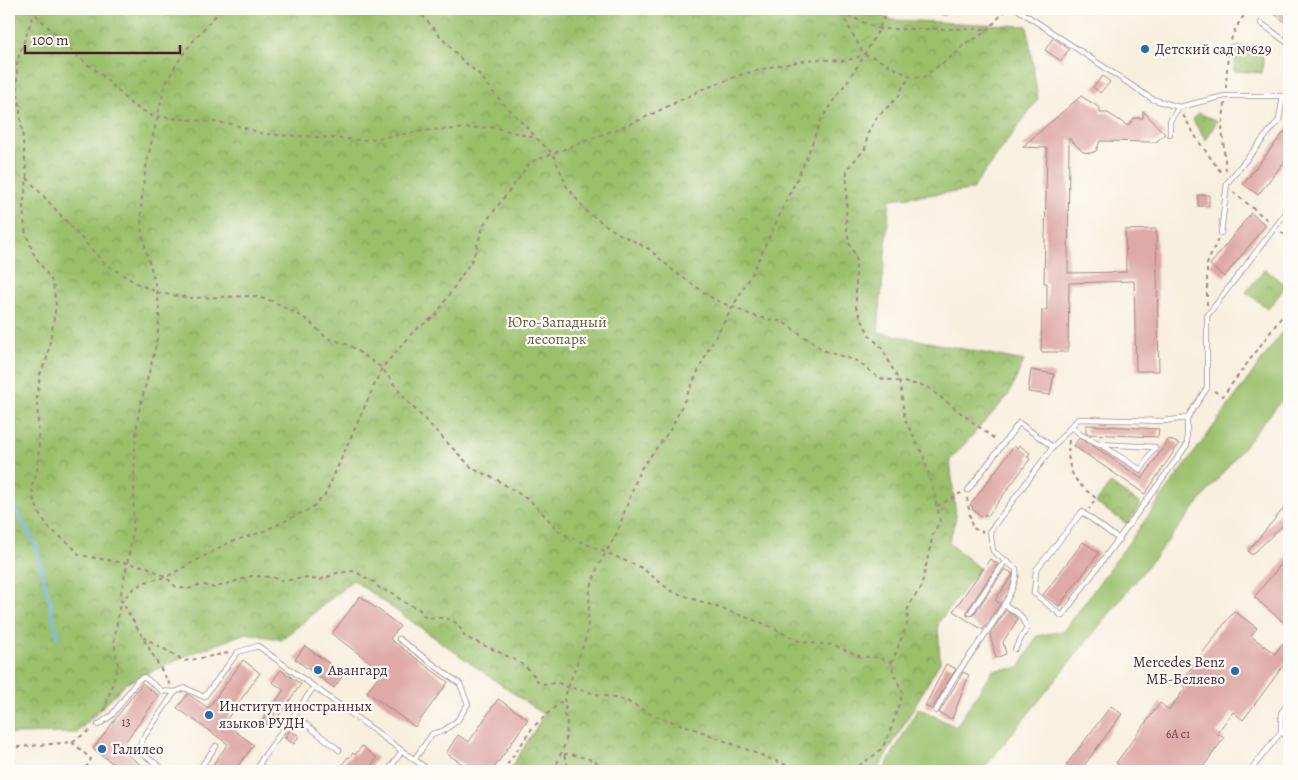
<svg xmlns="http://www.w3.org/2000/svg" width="1298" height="780" font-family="Alegreya,serif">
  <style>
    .green { fill: #9ac06b; stroke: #72704b }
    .park { fill: url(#park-crowns); stroke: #72704b }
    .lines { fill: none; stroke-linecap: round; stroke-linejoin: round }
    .stream { stroke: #7bbdf0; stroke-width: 3 }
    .building { fill: #dea9a6 }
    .service-casing { stroke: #a18784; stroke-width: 6 }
    .path { stroke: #a18784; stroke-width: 2; stroke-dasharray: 4 4; stroke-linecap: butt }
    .service { stroke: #fff; stroke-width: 4.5 }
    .poi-dot { fill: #1f6fb2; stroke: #fdfcf7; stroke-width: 2 }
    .labels { text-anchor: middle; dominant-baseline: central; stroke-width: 4.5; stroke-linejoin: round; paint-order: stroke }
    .number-label { font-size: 12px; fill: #6f424a }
    .poi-label { font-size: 15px; fill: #4a1f2b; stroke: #fdfcf7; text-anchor: start }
    .park-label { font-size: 15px; fill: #665741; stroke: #fdfcf7 }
  </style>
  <defs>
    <pattern id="park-crowns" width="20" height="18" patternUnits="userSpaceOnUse" patternTransform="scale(1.25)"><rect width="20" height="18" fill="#9ac06b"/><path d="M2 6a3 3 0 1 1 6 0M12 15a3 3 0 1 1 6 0" fill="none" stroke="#809b58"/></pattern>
  </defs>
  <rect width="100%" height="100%" fill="#fdfcf7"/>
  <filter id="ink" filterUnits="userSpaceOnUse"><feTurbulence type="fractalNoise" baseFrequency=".02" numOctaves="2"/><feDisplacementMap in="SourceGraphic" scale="10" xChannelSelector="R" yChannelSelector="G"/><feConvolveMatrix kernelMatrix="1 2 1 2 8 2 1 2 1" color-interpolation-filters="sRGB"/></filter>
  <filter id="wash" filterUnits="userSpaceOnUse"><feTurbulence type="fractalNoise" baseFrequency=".0096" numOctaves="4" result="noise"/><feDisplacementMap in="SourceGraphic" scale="20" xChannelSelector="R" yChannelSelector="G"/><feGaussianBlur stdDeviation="1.12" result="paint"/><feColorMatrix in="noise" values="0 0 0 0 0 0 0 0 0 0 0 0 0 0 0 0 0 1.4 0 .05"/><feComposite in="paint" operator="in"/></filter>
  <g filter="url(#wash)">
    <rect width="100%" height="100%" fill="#f8efde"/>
    <path class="green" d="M 1289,323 L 1289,391 L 982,771 L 883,771 L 918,708 L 956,727 L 993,670 L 1019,668 L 1037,636 L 1064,631 Z"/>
    <g class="park">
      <path d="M 9,9 L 867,9 L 891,20 L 1027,26 L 1038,99 L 972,190 L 890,199 L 878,332 L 1024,361 L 1008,396 L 950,460 L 956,517 L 949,543 L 980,569 L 938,623 L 940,662 L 877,771 L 509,771 L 544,715 L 353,580 L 282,640 L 246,633 L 186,656 L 125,684 L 77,733 L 9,734 Z"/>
      <path d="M 1236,46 L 1264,47 L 1262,73 L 1234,71 Z"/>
      <path d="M 1199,113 L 1217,121 L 1206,140 L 1192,119 Z"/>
      <path d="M 1265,269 L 1286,286 L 1268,309 L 1246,292 Z"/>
      <path d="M 1110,483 L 1141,504 L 1127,524 L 1096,503 Z"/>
    </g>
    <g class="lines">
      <g class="stream">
        <path d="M 9,316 L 9,322"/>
        <path d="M 9,498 L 36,546 L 58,637"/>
      </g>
    </g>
    <g id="blocks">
      <g class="building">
        <path d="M 1268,9 L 1289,9 L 1289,25 Z"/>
        <path d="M 1053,38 L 1069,49 L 1061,61 L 1045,50 Z"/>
        <path d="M 1103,76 L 1110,82 L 1100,93 L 1093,87 Z"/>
        <path d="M 1081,96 L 1100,108 L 1100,113 L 1108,113 L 1128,126 L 1134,118 L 1143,118 L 1143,111 L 1165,134 L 1156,142 L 1100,141 L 1096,151 L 1091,153 L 1083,152 L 1069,138 L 1068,273 L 1126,272 L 1125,230 L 1156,229 L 1159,371 L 1136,371 L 1134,281 L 1069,283 L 1068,352 L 1041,352 L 1042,310 L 1047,310 L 1047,283 L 1044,283 L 1047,148 L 1022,147 Z"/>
        <path d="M 1289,126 L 1289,156 L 1258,195 L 1243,184 Z"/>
        <rect x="1198" y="195" width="11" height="11"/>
        <path d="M 1251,213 L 1266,225 L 1224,277 L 1210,265 Z"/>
        <path d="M 1031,370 L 1054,374 L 1050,395 L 1028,392 Z"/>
        <path d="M 1086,425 L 1159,429 L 1158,437 L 1089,434 L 1086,433 Z"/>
        <path d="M 1079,438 L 1092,445 L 1142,479 L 1169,439 L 1179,444 L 1145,494 L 1074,446 Z"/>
        <path d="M 1019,445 L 1030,453 L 1027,457 L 1030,459 L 988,516 L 985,514 L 982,517 L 972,509 L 973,507 L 970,505 L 1014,446 L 1017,448 Z"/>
        <path d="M 1289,502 L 1289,519 L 1252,555 L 1248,551 Z"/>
        <path d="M 1083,542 L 1099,553 L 1059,606 L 1043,595 Z"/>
        <path d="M 1289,555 L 1289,627 L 1254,597 Z"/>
        <path d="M 990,559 L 998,564 L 967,611 L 967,616 L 973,615 L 1005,569 L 1012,573 L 1012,576 L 995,600 L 1000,604 L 983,630 L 953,611 Z"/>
        <path d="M 360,596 L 400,626 L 390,639 L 448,682 L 415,727 L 367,692 L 382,671 L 332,634 Z"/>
        <path d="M 1006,610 L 1018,619 L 1003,642 L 1006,654 L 996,658 L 990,635 Z"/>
        <path d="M 1234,611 L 1257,628 L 1251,636 L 1275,654 L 1283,643 L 1289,647 L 1289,658 L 1243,720 L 1233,712 L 1217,733 L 1224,738 L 1200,771 L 1127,771 L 1116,763 L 1160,703 L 1169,710 L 1186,687 L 1180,683 Z"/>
        <path d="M 305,646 L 344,674 L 334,688 L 295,659 Z"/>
        <path d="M 243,660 L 260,673 L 224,723 L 254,745 L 234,771 L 208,771 L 228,744 L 177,708 L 188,694 L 208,708 Z"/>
        <path d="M 946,664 L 956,669 L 932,709 L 925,706 Z"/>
        <path d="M 281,670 L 301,684 L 271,727 L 262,721 L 284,690 L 272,682 Z"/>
        <path d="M 963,672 L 969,675 L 952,719 L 939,713 Z"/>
        <path d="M 142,683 L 159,696 L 120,749 L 149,771 L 124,771 L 93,749 Z"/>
        <path d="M 498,699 L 528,719 L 492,771 L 473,771 L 446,753 L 458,735 L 469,742 Z"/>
        <path d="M 1111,706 L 1122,714 L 1080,771 L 1074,771 L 1066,765 Z"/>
        <path d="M 290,730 L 299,736 L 294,744 L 285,738 Z"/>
        <path d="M 362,746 L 377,758 L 367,771 L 337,771 L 348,757 L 349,758 L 353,753 L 355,755 Z"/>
      </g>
    </g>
  </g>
  <g filter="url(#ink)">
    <use href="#blocks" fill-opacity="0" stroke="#a18784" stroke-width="1"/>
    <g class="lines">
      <defs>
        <g id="service">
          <path d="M 933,9 L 947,13 L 954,9"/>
          <path d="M 1017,9 L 1152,99 L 1179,107 L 1225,96 L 1289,96"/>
          <path d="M 1261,23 L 1289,44"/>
          <path d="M 1170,134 L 1170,121 L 1179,107"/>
          <path d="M 1221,233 L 1227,183 L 1279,120 L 1283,96"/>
          <path d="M 1071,426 L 1081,435 L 1100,444 L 1141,470 L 1155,447 L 1100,444"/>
          <path d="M 968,490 L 1019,423 L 1053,447 L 1078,419 L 1163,421 L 1187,418"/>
          <path d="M 1120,540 L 1082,512 L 1036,570 L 1034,593 L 1062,616 L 1187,445 L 1187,418 L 1207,388 L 1207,316 L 1289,209"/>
          <path d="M 1004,604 L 1021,616 L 1027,628 L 1015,649"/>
          <path d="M 970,613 L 1006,560"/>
          <path d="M 399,639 L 460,684 L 468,704 L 457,721 L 443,731 L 432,734 L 414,760"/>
          <path d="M 1289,702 L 1281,713 L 1281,732 L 1289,738"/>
          <path d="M 936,711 C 943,698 949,685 957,674 C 971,652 1021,592 1016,569 L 993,551 L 990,531 L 1053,447"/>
          <path d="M 294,715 L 339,750"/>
          <path d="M 98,725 L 112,715 L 138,680 L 144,677 L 162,691 L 175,692"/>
          <path d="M 260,766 L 268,771"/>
          <path d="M 166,771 L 140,752 L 141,741 L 175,692 L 185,688 L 204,697 L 238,652 L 258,646 L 430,771"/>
          <path d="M 198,771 L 216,746"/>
          <path d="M 257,771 L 262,759 L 314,687"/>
          <path d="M 388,771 L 402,751"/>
          <path d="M 1250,771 L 1281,732"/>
        </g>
      </defs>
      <use href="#service" class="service-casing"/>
      <g class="path">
        <path d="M 30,9 L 76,55 L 103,76 L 131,104 L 152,116 L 232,124 L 264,134 L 364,140 L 431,130 L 493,127 L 536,138 L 553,154 L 567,187 L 588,213 L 616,232 L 649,249 L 675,272 L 715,300 L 757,317 L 783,322 L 825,351 L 857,361 L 879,378 L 926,386 L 996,440"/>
        <path d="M 35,9 L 17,62 L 17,83 L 27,178 L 23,206 L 25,230 L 33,253 L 53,283 L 56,306 L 47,358 L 40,374 L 37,398 L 39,449 L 37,474 L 32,484 L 33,497 L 40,515 L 50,529 L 72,546 L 79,555 L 147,567 L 166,577 L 176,587 L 188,589 L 202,584 L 214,588 L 252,576 L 271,577 L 284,581 L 303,578 L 320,580 L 337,573 L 355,571 L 370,581 L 375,582 L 380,589 L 395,594 L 401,601 L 419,609 L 425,617 C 445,619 455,614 464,636 C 483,647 529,660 537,681 L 547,685 L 556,682 L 567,687 L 627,701 L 654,716 L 687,726 L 801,771"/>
        <path d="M 417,9 L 441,37 L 462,60 L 479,74 L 496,96 L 536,137"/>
        <path d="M 833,9 L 879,29 L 989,29"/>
        <path d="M 841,13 L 864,55"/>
        <path d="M 1262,15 L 1265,9"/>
        <path d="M 1226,88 C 1228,53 1226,37 1249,9"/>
        <path d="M 1225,103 L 1222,127 L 1226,172"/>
        <path d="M 1183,115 L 1199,142 L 1223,175"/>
        <path d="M 27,178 L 104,263 L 136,283 L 159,293 L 191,298 L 253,296 L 272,301 L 306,319 L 327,338 L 349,345 L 382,368 L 406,400 L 473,469 L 494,478 L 532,502 L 561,533 L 642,568 L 671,591 L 765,624 L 801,642 L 834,645 L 861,657 L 874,657 L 892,662"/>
        <path d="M 1233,192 L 1270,222"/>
        <path d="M 1281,232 L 1289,238"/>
        <path d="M 1207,305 L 1207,264 L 1218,239"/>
        <path d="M 1214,391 L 1223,396 L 1289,307"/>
        <path d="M 1069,440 C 1066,471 1073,481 1096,498 L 1089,509"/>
        <path d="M 967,498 L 972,528 L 983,532"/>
        <path d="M 937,506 L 961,493"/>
        <path d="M 143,637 L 185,661 L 228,653"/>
        <path d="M 170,685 L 120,598 C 125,574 131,549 133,524 C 135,489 133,452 138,417 C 144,384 157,354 159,321 C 161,281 141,253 141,217 C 141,174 155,131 164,89 C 176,58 199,33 222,9"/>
        <path d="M 104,711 L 118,666 L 114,642 L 120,603 L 132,590 L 145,582 L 166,577 L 230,542 L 262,532 L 312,508 L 325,495 L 382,368 L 414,331 L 436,315 L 473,258 L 484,224 L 531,162 L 640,120 L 703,89 L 740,75 L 775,66 L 814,59 L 845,61 L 864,55 L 875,58 L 911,77 L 923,78 C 937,64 954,59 965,43 C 983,37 993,25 1005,10 L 1008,9"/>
        <path d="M 72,742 L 91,759 L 84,771"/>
        <path d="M 9,748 L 72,742 L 92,729"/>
        <path d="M 564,754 C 572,754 589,758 596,762 C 604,767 602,769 613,771"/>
        <path d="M 564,755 L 570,771"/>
        <path d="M 503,771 L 533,727 L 564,699"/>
        <path d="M 554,771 L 566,741 L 567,722 L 564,714 L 566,706 L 564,699 L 587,635 L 590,590 L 598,566 L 616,535 L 640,470 L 671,429 L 709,348 L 751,275 L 804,164 L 821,120 L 861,61 L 879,29 L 887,9"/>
        <path d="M 853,771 C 861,762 873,758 881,749 C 890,738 897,708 903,693 L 893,672 L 892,662 L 908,622 L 907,611 L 912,600 L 921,588 L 933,534 L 940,521 L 934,492 L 923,455 L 905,420 L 900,383 L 882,348 L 869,335 L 856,307 L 856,257 L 849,243 L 846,223 L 847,169 L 865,149 L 868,133 L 877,117 L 899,96 L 903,86 L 911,77"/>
      </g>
      <use href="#service" class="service"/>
    </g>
  </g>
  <g class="poi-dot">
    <circle cx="1145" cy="49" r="5"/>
    <circle cx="318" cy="670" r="5"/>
    <circle cx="1235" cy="671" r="5"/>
    <circle cx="209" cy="715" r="5"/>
    <circle cx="102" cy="749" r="5"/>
  </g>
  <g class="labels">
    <g class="number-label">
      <text x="126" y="722">13</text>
      <text x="1178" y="734">6А с1</text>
    </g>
    <g class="poi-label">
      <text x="1155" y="49">Детский сад №629</text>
      <text x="1225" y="662" text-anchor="end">Mercedes Benz<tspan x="1225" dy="17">МБ-Беляево</tspan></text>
      <text x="328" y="670">Авангард</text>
      <text x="219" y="706">Институт иностранных<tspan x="219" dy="17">языков РУДН</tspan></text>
      <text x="112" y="749">Галилео</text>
    </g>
    <g class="park-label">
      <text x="557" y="322">Юго-Западный<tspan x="557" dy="17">лесопарк</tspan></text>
    </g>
  </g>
  <rect width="1298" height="780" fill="none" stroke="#fdfcf7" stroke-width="30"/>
  <path d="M25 45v8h155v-8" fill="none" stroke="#4a1f2b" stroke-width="2.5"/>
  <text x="32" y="45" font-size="15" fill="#4a1f2b" stroke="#fdfcf7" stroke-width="4" paint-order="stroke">100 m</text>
</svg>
